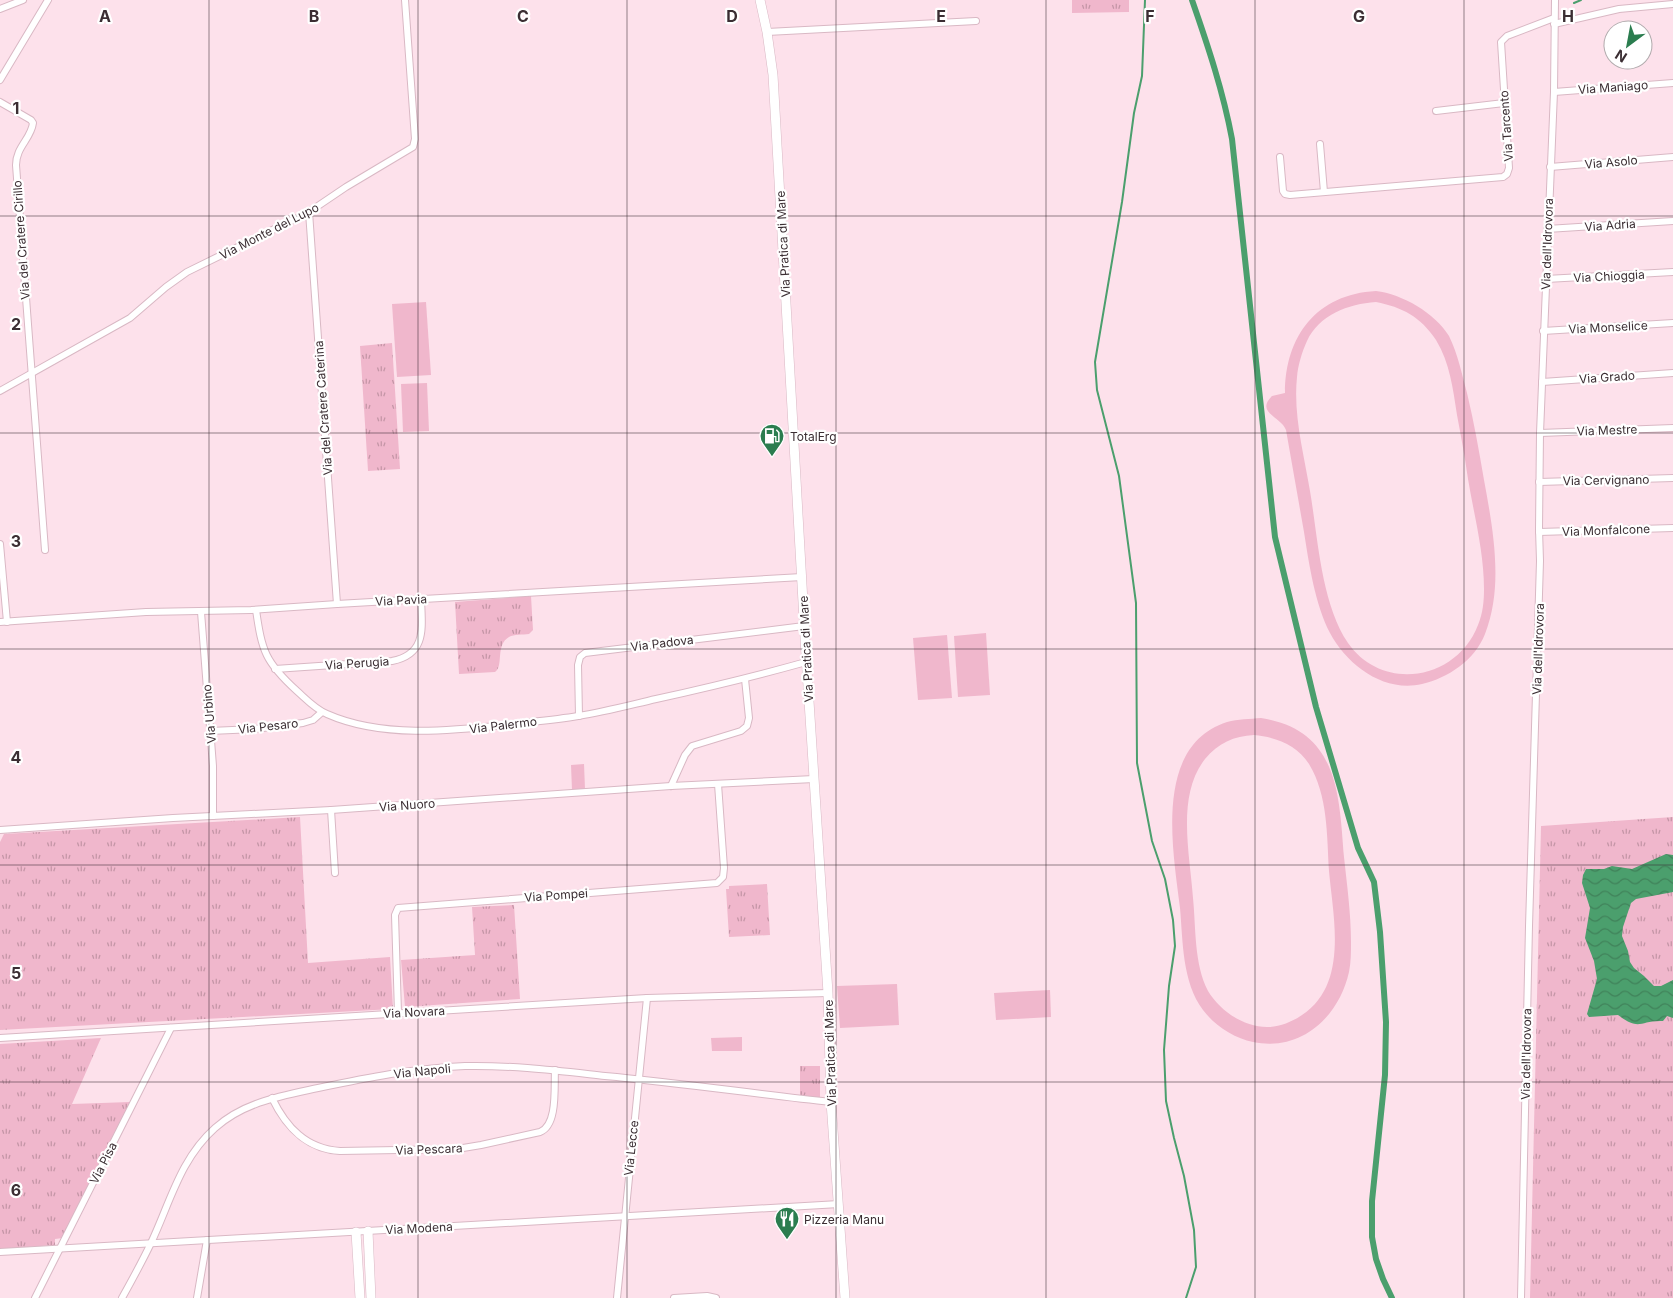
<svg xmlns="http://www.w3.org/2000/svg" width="1673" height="1298" font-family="Inter,sans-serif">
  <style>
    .grass { fill: url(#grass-tufts) }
    .pitch { fill: #f0b7cc; fill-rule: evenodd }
    .water { fill: url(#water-waves) }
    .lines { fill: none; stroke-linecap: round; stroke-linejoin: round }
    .stream { stroke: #4b9f6d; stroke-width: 2 }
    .canal { stroke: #4b9f6d; stroke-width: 6 }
    .minor-casing { stroke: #d9b8c4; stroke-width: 8 }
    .tertiary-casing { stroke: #d9b8c4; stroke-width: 10 }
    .minor { stroke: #fff; stroke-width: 6 }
    .tertiary { stroke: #fff; stroke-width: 9 }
    .grid { fill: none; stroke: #3b2e33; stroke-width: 1; stroke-opacity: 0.55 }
    .labels { text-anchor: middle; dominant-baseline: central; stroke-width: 4.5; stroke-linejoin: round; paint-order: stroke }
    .street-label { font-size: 12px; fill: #3b2e33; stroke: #fff }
    .poi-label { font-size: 12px; fill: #3b2e33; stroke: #fff; text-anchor: start }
    .grid-label { font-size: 16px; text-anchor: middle; font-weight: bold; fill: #3b2e33; stroke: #fff; stroke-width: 4.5; stroke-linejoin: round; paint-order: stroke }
  </style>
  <defs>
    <pattern id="grass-tufts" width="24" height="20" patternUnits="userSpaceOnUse" patternTransform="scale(1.25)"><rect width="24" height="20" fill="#f0b7cc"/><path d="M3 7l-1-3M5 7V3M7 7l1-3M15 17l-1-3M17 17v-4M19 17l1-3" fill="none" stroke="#c495a6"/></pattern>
    <pattern id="water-waves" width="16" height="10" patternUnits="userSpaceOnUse" patternTransform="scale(1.25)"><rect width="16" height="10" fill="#4b9f6d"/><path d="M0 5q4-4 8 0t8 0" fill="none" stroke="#40825a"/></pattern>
  </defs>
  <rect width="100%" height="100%" fill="#fde1eb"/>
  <g class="grass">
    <path d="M 1072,0 L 1129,0 L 1129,12 L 1072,13 Z"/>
    <path d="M 392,343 L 400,469 L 368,471 L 360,346 Z"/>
    <path d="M 531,596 L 533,630 L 529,634 C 523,635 514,634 509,637 C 495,645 504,666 495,672 L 459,674 L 455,602 Z"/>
    <path d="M 300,817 L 308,963 L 390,957 L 393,1009 L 0,1030 L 0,842 L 4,834 Z"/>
    <path d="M 1673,817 L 1673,1298 L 1530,1298 L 1541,826 Z"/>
    <path d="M 767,884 L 770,935 L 729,937 L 726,889 L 729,889 L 729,886 Z"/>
    <path d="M 514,905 L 520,999 L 405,1007 L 401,960 L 475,955 L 472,907 Z"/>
    <path d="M 101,1038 L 72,1104 L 130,1102 L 63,1238 L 55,1239 L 55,1245 L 0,1249 L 0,1044 Z"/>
    <rect x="800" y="1066" width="20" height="31"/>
  </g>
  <g class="pitch">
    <path d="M 1376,291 C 1402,294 1435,313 1449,336 C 1458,354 1462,375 1467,393 C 1474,422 1479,451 1484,480 C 1493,529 1504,586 1485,634 C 1475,660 1448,678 1422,684 C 1384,693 1347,665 1330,633 C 1315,604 1309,564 1304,532 C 1298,498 1292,464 1286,430 C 1281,416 1255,413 1272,396 L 1285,393 C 1285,336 1317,294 1376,291 ZM 1376,302 C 1402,307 1421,317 1436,340 C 1450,363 1453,389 1457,415 C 1461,436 1465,458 1468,479 C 1474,515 1484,552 1484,589 C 1484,601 1483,613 1478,625 C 1457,680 1383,693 1348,643 C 1321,603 1318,538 1310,491 C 1304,454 1293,415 1297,377 C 1298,365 1302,352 1307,341 C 1319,315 1348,304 1376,302 Z"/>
    <path d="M 426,302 L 431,375 L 397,377 L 392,304 Z"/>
    <path d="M 427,383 L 429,431 L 403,432 L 401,384 Z"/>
    <path d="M 986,633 L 990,695 L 958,697 L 954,636 Z"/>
    <path d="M 947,635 L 952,698 L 918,700 L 913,638 Z"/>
    <path d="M 1261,718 C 1339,730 1339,795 1344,857 C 1347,885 1351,914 1351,942 C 1351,952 1351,962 1349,972 C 1339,1017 1301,1052 1253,1042 C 1234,1038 1215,1026 1203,1010 C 1182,982 1183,941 1180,908 C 1173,850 1153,746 1227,722 C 1238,719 1250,719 1261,718 ZM 1254,735 C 1276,737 1297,745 1309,764 C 1328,795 1327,836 1329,871 C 1333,917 1349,984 1302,1015 C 1292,1022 1279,1027 1267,1027 C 1244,1027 1220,1011 1208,991 C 1194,964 1196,928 1193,898 C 1190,854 1176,796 1205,759 C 1218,743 1234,736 1254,735 Z"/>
    <path d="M 584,764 L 585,789 L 572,790 L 571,765 Z"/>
    <path d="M 897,984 L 899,1025 L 840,1028 L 837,986 Z"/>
    <path d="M 1050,990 L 1051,1017 L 996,1020 L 994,993 Z"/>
    <path d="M 742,1037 L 742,1051 L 712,1051 L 711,1038 Z"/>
  </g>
  <path class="water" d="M 1666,854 L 1673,855 L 1673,892 L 1636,899 L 1631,903 L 1623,927 L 1622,936 L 1628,951 L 1630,962 L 1634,968 L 1644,976 L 1654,986 L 1661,986 L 1673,980 L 1673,1018 L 1667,1016 L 1663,1021 C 1639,1020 1641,1032 1618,1015 L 1589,1017 L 1587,1014 L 1597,979 L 1594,961 L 1585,938 L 1590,908 L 1582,883 L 1583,875 L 1586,869 L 1604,869 L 1612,866 L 1632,869 Z"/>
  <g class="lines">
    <g class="stream">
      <path d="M 1145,0 L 1142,76 L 1134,113 L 1122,202 L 1095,362 L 1097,390 L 1119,476 L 1136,603 L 1137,763 L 1152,841 L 1165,879 L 1173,920 L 1175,946 L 1169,986 L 1164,1050 L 1166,1101 L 1174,1138 L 1184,1176 L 1194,1230 L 1196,1267 L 1186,1298"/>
      <path d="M 1574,3 L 1581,0"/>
    </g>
    <path class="canal" d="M 1192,0 C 1208,46 1223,91 1232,139 L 1275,537 L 1316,707 L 1358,848 L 1374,882 L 1380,932 L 1386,1022 L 1385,1075 L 1372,1201 L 1372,1237 L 1376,1259 L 1383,1279 L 1392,1298"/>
    <defs>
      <g id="minor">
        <path d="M 0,9 L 23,0"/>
        <path d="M 1554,24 L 1619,9 L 1673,4"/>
        <path d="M 767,32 L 976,21"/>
        <path d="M 0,80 L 48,0"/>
        <path d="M 1554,92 L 1673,83"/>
        <path d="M 0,102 L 31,120 L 33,123 C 31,139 16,147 16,165 L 45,550"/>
        <path d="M 1436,111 L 1504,103"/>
        <path d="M 1320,144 L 1324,192"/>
        <path d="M 1280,157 L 1283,191 L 1285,194 L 1290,195 L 1503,177 L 1507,174 L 1509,168 L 1501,42 L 1507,36 L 1554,18"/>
        <path d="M 1550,167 L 1673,157"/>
        <path d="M 309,212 L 337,604"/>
        <path d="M 1547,229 L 1673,221"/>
        <path d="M 1546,279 L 1673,272"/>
        <path d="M 1543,331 L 1673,323"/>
        <path d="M 1542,382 L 1673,373"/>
        <path d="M 0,391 L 130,318 L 166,287 L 187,272 L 309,212 L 346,187 L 413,147 L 415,139 L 405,0"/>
        <path d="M 1540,433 L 1673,428"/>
        <path d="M 1539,482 L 1673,478"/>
        <path d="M 1539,532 L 1673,528"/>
        <path d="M 0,544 L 7,622"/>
        <path d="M 256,610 C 262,651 265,662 297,691 C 306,699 315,709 327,714 C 381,738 449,731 506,725 C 530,722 554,720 578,716 C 604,712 630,705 656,699 C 706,688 756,676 806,662"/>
        <path d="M 201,612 L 213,766 L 213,816"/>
        <path d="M 0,622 L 146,612 L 251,610 L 337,604 L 802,577"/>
        <path d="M 275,669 L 392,661 C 427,654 422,628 421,599"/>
        <path d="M 579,716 L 578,665 L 580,657 L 585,653 L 804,626"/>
        <path d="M 210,731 L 255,729 L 303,723 L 313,720 L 322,712"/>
        <path d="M 671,786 L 685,755 L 692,746 L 741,731 L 747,726 L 749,718 L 745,679"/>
        <path d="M 331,810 L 335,873"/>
        <path d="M 0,830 L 173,818 L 331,810 L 671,786 L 814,779"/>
        <path d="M 398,1013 L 395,915 L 398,908 L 717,883 L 723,877 L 724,868 L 718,784"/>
        <path d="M 0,1038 L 647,998 L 828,993"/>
        <path d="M 272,1098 C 286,1127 306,1149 340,1151 L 457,1149 L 481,1145 L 540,1132 C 558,1125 554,1087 555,1070"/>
        <path d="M 0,1252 L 839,1204"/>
        <path d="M 35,1298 L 171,1028"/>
        <path d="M 122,1298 C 132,1280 142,1262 151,1243 C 170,1203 180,1159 215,1128 C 244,1102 281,1096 318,1088 C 366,1078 415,1068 465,1066 C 512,1065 559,1071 605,1076 C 681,1083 756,1094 831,1102"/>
        <path d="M 197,1298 L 207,1240"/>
        <path d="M 617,1298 L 647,998"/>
        <path d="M 674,1298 L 707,1296 L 716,1298"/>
        <path d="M 1521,1298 L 1529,926 L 1540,561 L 1539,529 L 1540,433 L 1554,92 L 1555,0"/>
      </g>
      <g id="tertiary">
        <path d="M 760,0 L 767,32 L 773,75 L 806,655 L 828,993 L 831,1102 L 845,1298"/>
        <path d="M 368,1231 L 371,1298"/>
        <path d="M 356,1232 L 360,1298"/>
      </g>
    </defs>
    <use href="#minor" class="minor-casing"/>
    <use href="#tertiary" class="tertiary-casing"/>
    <use href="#minor" class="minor"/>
    <use href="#tertiary" class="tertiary"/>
  </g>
  <path class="grid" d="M 209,0 L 209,1298M 418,0 L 418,1298M 627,0 L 627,1298M 836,0 L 836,1298M 1046,0 L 1046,1298M 1255,0 L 1255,1298M 1464,0 L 1464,1298M 0,216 L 1673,216M 0,433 L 1673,433M 0,649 L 1673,649M 0,865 L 1673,865M 0,1082 L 1673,1082"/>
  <defs>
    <symbol id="fuel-pin" viewBox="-11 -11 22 30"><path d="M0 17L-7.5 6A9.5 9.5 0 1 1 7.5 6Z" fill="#2b7d4f" stroke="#fff"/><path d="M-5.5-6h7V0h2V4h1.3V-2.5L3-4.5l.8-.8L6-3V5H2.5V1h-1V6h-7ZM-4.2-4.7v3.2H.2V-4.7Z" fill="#fff"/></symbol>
    <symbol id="restaurant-pin" viewBox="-11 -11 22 30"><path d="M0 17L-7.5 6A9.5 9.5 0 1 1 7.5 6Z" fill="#2b7d4f" stroke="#fff"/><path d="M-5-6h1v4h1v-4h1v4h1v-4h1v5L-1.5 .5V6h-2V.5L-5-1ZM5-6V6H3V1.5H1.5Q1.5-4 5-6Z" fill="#fff"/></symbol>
  </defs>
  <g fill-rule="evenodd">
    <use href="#fuel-pin" x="758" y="422" width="28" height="38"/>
    <use href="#restaurant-pin" x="773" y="1205" width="28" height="38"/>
  </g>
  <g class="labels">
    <g class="street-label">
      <text transform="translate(1613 87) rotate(-4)">Via Maniago</text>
      <text transform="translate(1506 126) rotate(-94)">Via Tarcento</text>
      <text transform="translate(1611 162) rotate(-5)">Via Asolo</text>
      <text transform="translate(1610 225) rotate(-4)">Via Adria</text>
      <text transform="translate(269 231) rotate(-27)">Via Monte del Lupo</text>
      <text transform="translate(21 240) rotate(-94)">Via del Cratere Cirillo</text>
      <text transform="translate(783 244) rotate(-93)">Via Pratica di Mare</text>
      <text transform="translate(1547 244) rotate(-88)">Via dell'Idrovora</text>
      <text transform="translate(1609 276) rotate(-3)">Via Chioggia</text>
      <text transform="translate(1608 327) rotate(-3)">Via Monselice</text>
      <text transform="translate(1607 377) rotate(-4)">Via Grado</text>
      <text transform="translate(323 408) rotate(-94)">Via del Cratere Caterina</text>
      <text transform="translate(1607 430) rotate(-2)">Via Mestre</text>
      <text transform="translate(1606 480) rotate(-1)">Via Cervignano</text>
      <text transform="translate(1606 530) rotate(-2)">Via Monfalcone</text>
      <text transform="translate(401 600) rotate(-3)">Via Pavia</text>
      <text transform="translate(662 643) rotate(-7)">Via Padova</text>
      <text transform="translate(806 649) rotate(-93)">Via Pratica di Mare</text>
      <text transform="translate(1538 649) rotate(-88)">Via dell'Idrovora</text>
      <text transform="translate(357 663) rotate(-4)">Via Perugia</text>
      <text transform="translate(209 714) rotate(-95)">Via Urbino</text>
      <text transform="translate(503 725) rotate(-7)">Via Palermo</text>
      <text transform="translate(268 726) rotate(-6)">Via Pesaro</text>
      <text transform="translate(407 805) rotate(-4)">Via Nuoro</text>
      <text transform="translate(556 895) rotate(-4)">Via Pompei</text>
      <text transform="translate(414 1012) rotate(-3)">Via Novara</text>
      <text transform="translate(830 1053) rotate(-92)">Via Pratica di Mare</text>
      <text transform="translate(1526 1054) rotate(-89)">Via dell'Idrovora</text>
      <text transform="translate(422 1071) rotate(-6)">Via Napoli</text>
      <text transform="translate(631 1148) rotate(-84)">Via Lecce</text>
      <text transform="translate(429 1149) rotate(-2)">Via Pescara</text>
      <text transform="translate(103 1163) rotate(-63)">Via Pisa</text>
      <text transform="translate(419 1228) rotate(-3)">Via Modena</text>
    </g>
    <g class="poi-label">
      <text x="790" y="436">TotalErg</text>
      <text x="804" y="1219">Pizzeria Manu</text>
    </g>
  </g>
  <g class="grid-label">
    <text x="105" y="22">A</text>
    <text x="314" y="22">B</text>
    <text x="523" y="22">C</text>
    <text x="732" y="22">D</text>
    <text x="941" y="22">E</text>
    <text x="1150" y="22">F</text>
    <text x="1359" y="22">G</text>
    <text x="1568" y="22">H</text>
    <text x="16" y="114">1</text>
    <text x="16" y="330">2</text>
    <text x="16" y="547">3</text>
    <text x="16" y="763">4</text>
    <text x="16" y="979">5</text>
    <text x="16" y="1196">6</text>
  </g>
  <g transform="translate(1628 45) rotate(212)"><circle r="24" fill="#ffffff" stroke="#b1abad"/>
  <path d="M0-4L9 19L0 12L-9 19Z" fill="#2b7d4f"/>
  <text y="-8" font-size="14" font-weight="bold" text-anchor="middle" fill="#3b2e33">N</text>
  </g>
</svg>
